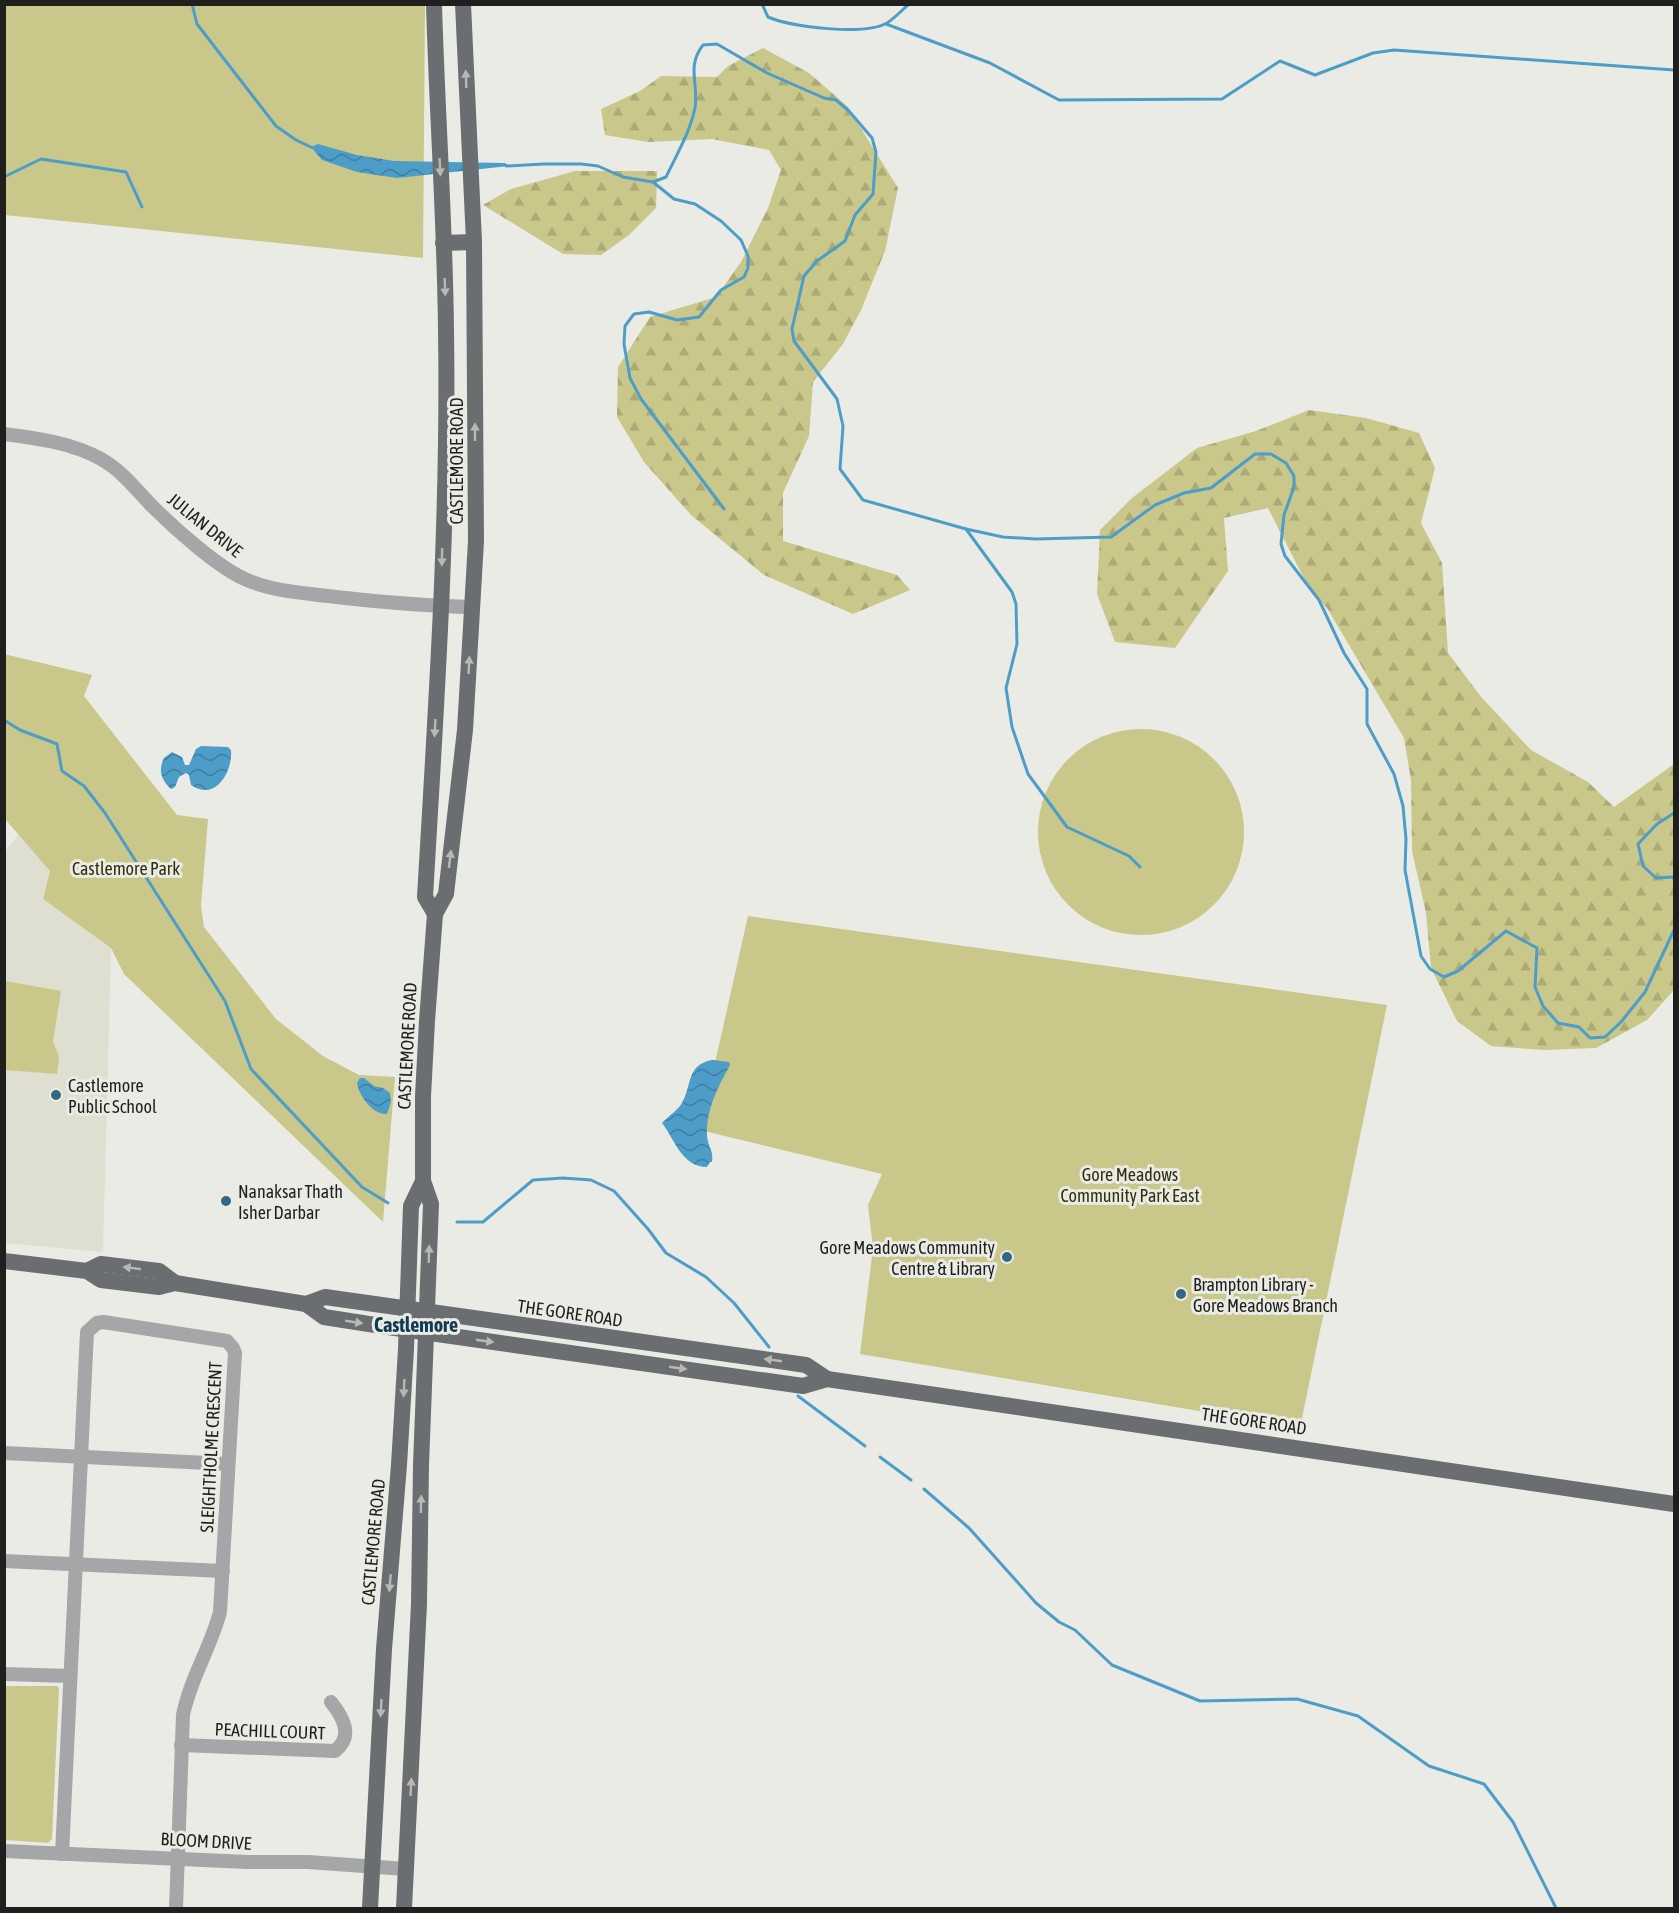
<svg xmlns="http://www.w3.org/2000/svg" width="1679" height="1913" font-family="'Asap Condensed',sans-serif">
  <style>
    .built { fill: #deded1 }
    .forest { fill: url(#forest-firs) }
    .green { fill: #c9c78a }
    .water { fill: url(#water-waves) }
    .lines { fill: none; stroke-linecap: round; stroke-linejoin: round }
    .stream { stroke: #4d9dc9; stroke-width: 3 }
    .minor { stroke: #a4a6a8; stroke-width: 14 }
    .major { stroke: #6a6e70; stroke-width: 16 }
    .oneway { fill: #b7b9b6 }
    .poi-dot { fill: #346784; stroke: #ebebe5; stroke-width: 2 }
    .labels { text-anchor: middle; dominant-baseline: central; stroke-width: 6; stroke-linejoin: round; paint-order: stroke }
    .street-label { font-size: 18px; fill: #1f1f1d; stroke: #ebebe5 }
    .park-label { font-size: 18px; fill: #31300c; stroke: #ebebe5 }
    .poi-label { font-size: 18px; fill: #1f1f1d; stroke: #ebebe5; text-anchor: start }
    .neighbourhood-label { font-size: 20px; font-weight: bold; fill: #123c53; stroke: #ebebe5 }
  </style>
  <defs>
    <pattern id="forest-firs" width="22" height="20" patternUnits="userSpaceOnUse" patternTransform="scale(1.5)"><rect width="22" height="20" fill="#c9c78a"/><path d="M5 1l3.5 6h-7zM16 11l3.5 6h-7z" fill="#acaa77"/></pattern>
    <pattern id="water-waves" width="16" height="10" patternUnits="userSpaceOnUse" patternTransform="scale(1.5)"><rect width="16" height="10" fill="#4d9dc9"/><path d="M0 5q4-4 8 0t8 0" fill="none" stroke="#3f7fa3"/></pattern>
  </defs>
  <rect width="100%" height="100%" fill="#ebebe5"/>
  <path class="built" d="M 19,834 L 50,871 L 43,899 L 111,948 L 103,1252 L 5,1243 L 4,853 Z"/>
  <g class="forest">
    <path d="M 763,48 L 809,73 L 847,106 L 898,188 L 885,251 L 861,310 L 843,344 L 813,382 L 809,436 L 783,493 L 783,541 L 897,575 L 910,590 L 853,614 L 764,575 L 691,515 L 644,462 L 617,417 L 618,367 L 650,317 L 716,297 L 741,262 L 768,208 L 781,170 L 769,150 L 712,139 L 648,142 L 605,135 L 601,109 L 640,91 L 661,76 L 717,77 L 728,66 Z"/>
    <path d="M 575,171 L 657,171 L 656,208 L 629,235 L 601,255 L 563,254 L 483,205 L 511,189 Z"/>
    <path d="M 1309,410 L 1366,418 L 1419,433 L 1435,468 L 1421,523 L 1442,563 L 1448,653 L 1482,698 L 1531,750 L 1588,782 L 1614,807 L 1674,764 L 1674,990 L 1647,1020 L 1596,1048 L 1544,1050 L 1491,1046 L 1457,1021 L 1431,968 L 1426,913 L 1412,851 L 1411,780 L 1404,738 L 1327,608 L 1311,592 L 1268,508 L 1224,518 L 1228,571 L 1175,648 L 1115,642 L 1097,594 L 1100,530 L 1132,498 L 1197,448 L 1256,431 Z"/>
  </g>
  <g class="green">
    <path d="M 5,5 L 425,5 L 423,258 L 5,215 Z"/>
    <path d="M 4,654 L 92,675 L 84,696 L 177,815 L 208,819 L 201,906 L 204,927 L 276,1019 L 323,1056 L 359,1075 L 395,1077 L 383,1222 L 124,974 L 111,948 L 43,899 L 50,871 L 5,819 Z"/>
    <circle cx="1141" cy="832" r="103"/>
    <path d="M 748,916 L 1387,1005 L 1300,1428 L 860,1354 L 873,1248 L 868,1205 L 882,1174 L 700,1130 Z"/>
    <path d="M 5,981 L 61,991 L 53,1041 L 59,1057 L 57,1074 L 5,1070 Z"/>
    <path d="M 5,1686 L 57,1686 L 59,1688 L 52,1839 L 48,1843 L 5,1840 Z"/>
  </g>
  <g class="water">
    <path d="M 318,144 L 357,155 L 394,161 L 505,163 L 509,166 L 397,178 L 357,172 L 322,160 L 311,147 Z"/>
    <path d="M 201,746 L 228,747 L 231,750 C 233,772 215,802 191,785 L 189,775 L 186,773 L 179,777 L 175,787 L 171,789 C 161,780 158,770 164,758 L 172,752 L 182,757 L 185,765 L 189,765 L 196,749 Z"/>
    <path d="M 712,1060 L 729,1062 L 730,1065 C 718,1087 706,1109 707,1136 C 708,1147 714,1151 712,1162 L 710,1162 L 707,1167 C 682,1167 675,1140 662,1123 C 668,1116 679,1110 683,1101 C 692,1083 687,1065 712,1060 Z"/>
    <path d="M 360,1078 L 364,1078 L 374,1086 L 383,1088 L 390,1093 L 391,1102 L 387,1114 C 373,1115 359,1096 357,1083 Z"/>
  </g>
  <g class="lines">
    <g class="stream">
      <path d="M 192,4 L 197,24 L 276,126 L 296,140 L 313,148"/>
      <path d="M 762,4 L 768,17 C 792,27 864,36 887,23 C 895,18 902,10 909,4"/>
      <path d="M 886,24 L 990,63 L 1059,100 L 1222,99 L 1280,61 L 1315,75 L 1373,53 L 1394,50 L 1674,70"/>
      <path d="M 506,166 L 544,164 L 581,164 L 598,166 L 623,177 L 653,182 L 674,199 L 695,204 L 721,221 L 741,240 L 748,256 L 748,268 L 744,277 L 721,290 L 699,317 L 677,320 L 649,312 L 634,314 L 625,326 L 624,344 L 630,378 L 641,399 L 724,509"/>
      <path d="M 4,177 L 41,159 L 126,172 L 142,207"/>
      <path d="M 653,182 L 666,177 C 677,154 690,132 695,108 C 699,84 686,67 703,45 L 717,44 L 767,73 L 824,98 L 836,100 L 849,111 L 872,138 L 876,152 L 873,194 L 855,215 L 845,241 L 817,261 L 804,276 L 792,329 L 794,341 L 837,399 L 843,426 L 840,469 L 863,500 L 966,529 L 1003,537 L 1036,539 L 1111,537 L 1155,505 L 1184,493 L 1211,488 L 1255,454 L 1271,454 L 1286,463 L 1294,476 L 1294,487 L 1284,515 L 1281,544 L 1285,556 L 1319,600 L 1344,653 L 1367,689 L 1367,724 L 1394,774 L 1403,806 L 1406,839 L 1405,870 L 1421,956 L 1430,969 L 1444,977 L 1458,971 L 1506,931 L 1537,948 L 1535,987 L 1543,1006 L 1558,1023 L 1579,1027 L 1590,1038 L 1605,1037 L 1621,1022 L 1645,992 L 1674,930"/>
      <path d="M 966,529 L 1012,592 L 1016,604 L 1017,644 L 1006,688 L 1012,727 L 1028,774 L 1067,827 L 1129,856 L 1140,867"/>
      <path d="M 4,720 L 20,730 L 57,744 L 62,771 L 84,786 L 105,813 L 225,1001 L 251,1069 L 362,1187 L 388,1203"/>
      <path d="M 1674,813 L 1657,824 L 1638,844 L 1643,866 L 1656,878 L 1673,877 L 1674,879"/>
      <path d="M 457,1222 L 483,1222 L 533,1180 L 563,1178 L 591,1180 L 614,1191 L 648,1229 L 666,1253 L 706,1277 L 734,1303 L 769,1347"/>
      <path d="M 798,1396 L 865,1446"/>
      <path d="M 880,1457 L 911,1480"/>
      <path d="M 924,1489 L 969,1528 L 1036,1603 L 1059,1622 L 1075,1630 L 1112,1665 L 1200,1701 L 1297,1699 L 1358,1716 L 1429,1766 L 1484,1784 L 1513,1822 L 1556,1908"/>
    </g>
    <g class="minor">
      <path d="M 4,434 C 36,438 73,443 101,459 C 121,470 135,488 151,505 C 173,527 218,568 247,580 C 275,592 306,593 336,597 C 381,602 426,606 472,607"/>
      <path d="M 4,1453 L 228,1464"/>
      <path d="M 4,1561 L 223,1571"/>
      <path d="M 4,1674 L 70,1676"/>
      <path d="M 181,1745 L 335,1751 C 354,1736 343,1717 331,1702"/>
      <path d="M 4,1851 L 247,1862 L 308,1862 L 406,1869"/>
      <path d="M 62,1854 L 87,1332 L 97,1323 L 103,1322 L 227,1341 L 233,1348 L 235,1353 L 220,1612 C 211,1647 190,1679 183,1715 L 176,1908"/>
    </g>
    <g class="major">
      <path d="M 434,4 C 437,113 445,222 446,331 C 449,519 436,708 425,897 L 435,914"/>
      <path d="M 443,243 L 474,242"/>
      <path d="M 4,1261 L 87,1271 L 101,1280 L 159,1287 L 175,1283 L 306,1304 L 324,1317 L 388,1327 L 803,1386 L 827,1379 L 1674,1504"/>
      <path d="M 87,1271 L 101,1264 L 159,1271 L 175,1283"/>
      <path d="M 306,1304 L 325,1297 L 806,1365 L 827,1379"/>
      <path d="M 370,1908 L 384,1649 L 399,1465 L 406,1349 L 411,1206 L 423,1181"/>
      <path d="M 404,1908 L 419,1604 L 421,1465 L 431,1204 L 423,1181 L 423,1096 L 427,1021 L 435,914 L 446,894 L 465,730 L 476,541 L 474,242 L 463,4"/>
    </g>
  </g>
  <defs><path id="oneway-solid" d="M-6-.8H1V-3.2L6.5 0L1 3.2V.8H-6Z" transform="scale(1.5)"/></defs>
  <g class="oneway">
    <use href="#oneway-solid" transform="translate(466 79) rotate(-92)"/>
    <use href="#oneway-solid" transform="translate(440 167) rotate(87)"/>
    <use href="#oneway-solid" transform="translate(445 287) rotate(88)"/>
    <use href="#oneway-solid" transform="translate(475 432) rotate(-90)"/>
    <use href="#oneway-solid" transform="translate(442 557) rotate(91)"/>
    <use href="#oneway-solid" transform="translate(469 665) rotate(-87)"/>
    <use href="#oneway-solid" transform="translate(435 728) rotate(93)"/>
    <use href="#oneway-solid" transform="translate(450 859) rotate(-83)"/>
    <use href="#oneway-solid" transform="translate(429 1254) rotate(-88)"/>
    <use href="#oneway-solid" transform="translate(132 1268) rotate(-173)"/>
    <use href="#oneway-solid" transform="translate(354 1322) rotate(9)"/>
    <use href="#oneway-solid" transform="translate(485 1341) rotate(8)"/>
    <use href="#oneway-solid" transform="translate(773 1360) rotate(-172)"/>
    <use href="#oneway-solid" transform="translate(678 1368) rotate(8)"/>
    <use href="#oneway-solid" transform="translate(404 1388) rotate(93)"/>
    <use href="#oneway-solid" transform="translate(421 1504) rotate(-89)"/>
    <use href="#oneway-solid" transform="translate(390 1583) rotate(95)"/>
    <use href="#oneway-solid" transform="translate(381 1708) rotate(93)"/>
    <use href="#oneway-solid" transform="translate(411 1787) rotate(-87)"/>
  </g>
  <g class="poi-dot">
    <circle cx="56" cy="1095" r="6"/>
    <circle cx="226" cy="1201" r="6"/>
    <circle cx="1007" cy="1257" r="6"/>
    <circle cx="1181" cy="1294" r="6"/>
  </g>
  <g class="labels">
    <g class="street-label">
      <text transform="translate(456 461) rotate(-90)">CASTLEMORE ROAD</text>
      <text transform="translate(205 525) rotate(39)">JULIAN DRIVE</text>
      <text transform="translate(407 1046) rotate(-87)">CASTLEMORE ROAD</text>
      <text transform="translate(570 1313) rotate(8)">THE GORE ROAD</text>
      <text transform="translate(1254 1421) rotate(8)">THE GORE ROAD</text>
      <text transform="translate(211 1447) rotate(-87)">SLEIGHTHOLME CRESCENT</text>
      <text transform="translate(373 1542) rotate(-85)">CASTLEMORE ROAD</text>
      <text transform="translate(270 1731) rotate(2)">PEACHILL COURT</text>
      <text transform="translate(206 1841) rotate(3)">BLOOM DRIVE</text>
    </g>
    <g class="park-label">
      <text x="126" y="868">Castlemore Park</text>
      <text x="1130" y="1174">Gore Meadows<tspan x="1130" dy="21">Community Park East</tspan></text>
    </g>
    <g class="poi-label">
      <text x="68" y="1085">Castlemore<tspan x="68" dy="21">Public School</tspan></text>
      <text x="238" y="1191">Nanaksar Thath<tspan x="238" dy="21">Isher Darbar</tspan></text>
      <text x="995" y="1247" text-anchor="end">Gore Meadows Community<tspan x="995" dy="21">Centre &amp; Library</tspan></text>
      <text x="1193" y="1284">Brampton Library -<tspan x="1193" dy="21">Gore Meadows Branch</tspan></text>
    </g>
    <g class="neighbourhood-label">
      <text x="416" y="1324">Castlemore</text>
    </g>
  </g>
  <rect width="1679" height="1913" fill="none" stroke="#1f1f1d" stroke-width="12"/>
</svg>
